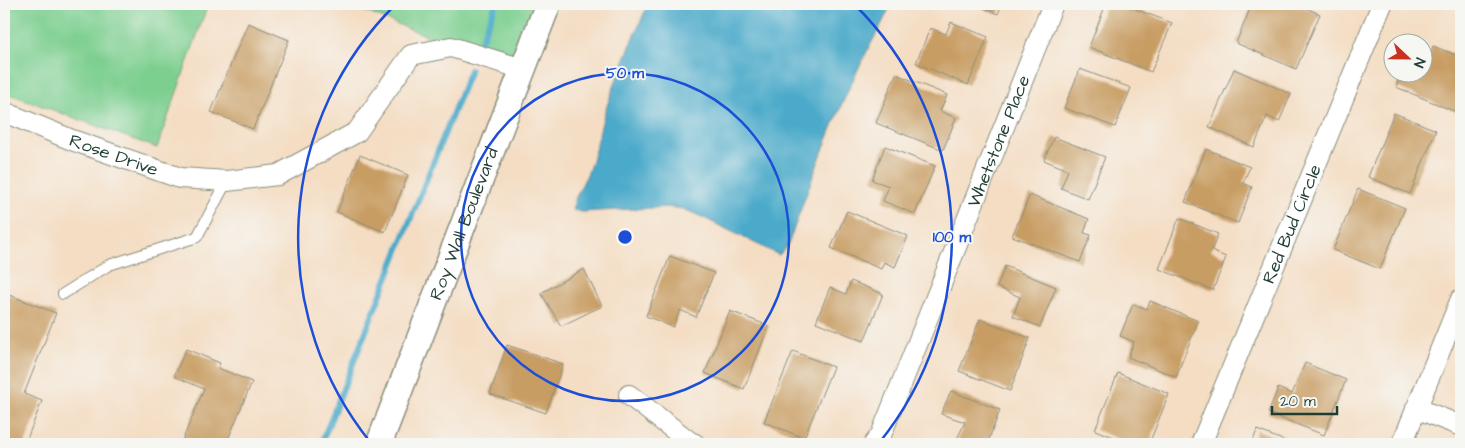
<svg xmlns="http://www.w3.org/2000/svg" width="1465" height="448" font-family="'Architects Daughter',sans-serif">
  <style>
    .green { fill: #7dcf90; stroke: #4e8662 }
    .water { fill: #4caaca; stroke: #36747f }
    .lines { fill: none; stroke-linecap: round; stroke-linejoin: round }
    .stream { stroke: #4caaca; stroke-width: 6 }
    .building { fill: #c89d63 }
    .service-casing { stroke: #8a8d7c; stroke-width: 12 }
    .minor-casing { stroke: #8a8d7c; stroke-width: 22 }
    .tertiary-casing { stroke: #8a8d7c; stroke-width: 28 }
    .service { stroke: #fff; stroke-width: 10 }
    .minor { stroke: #fff; stroke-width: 20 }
    .tertiary { stroke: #fff; stroke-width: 25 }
    .ring { fill: none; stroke: #1d4ed8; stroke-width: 2.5 }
    .labels { text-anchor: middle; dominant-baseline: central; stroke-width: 4; stroke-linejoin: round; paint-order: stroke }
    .street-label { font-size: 18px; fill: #1f3d34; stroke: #f6f6f2 }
    .centre { fill: #1d4ed8; stroke: #f6f6f2; stroke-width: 2.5 }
    .ring-label { font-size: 15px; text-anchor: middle; font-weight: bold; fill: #1d4ed8; stroke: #f6f6f2; stroke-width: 4; stroke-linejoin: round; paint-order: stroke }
  </style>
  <rect width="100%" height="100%" fill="#f6f6f2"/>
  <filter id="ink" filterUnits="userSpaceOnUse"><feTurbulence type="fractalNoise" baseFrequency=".02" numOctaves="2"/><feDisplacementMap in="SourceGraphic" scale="10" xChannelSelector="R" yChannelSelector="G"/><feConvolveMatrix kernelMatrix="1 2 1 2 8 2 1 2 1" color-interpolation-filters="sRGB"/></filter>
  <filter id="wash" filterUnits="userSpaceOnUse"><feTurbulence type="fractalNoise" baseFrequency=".0096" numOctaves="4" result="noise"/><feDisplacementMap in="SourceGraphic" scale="20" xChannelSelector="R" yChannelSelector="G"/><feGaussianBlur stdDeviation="1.12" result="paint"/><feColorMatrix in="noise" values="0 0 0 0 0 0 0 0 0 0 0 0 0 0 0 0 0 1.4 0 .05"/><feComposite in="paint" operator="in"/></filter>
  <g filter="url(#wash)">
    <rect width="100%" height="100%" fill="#f4ddc3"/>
    <g class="green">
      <path d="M 4,4 L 208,4 L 157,148 L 4,92 Z"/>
      <path d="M 346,4 L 535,4 L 510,68 Z"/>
    </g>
    <path class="water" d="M 648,4 L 891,4 C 883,24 871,42 862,61 C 833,120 810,183 788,245 L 779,255 L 702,217 L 683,209 L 668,207 L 582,212 L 573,210 C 573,197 586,180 590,167 C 596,150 599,132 604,115 C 616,77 633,40 648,4 Z"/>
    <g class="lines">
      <g class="stream">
        <path d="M 481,41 L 496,4"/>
        <path d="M 321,444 L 470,70"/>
      </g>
    </g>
    <g id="blocks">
      <g class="building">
        <path d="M 973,4 L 1002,4 L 998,14 Z"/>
        <path d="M 1106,4 L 1122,4 L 1172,23 L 1151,72 L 1089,47 Z"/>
        <path d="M 1252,4 L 1296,4 L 1320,14 L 1296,69 L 1236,43 Z"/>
        <path d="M 951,22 L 988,37 L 968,85 L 916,63 L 930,28 L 946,34 Z"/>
        <path d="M 248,23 L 289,40 L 253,129 L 211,112 Z"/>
        <path d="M 1433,46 L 1461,57 L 1461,114 L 1396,87 L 1402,72 L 1422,72 L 1422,63 L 1426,64 Z"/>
        <path d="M 1080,69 L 1131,88 L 1115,127 L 1064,108 Z"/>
        <path d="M 1234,69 L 1291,94 L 1279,122 L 1267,116 L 1254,147 L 1209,127 Z"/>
        <path d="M 896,74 L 947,95 L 940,111 L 956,118 L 943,150 L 876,123 Z"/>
        <path d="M 1394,113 L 1436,130 L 1410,194 L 1368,177 Z"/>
        <path d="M 1054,137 L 1105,157 L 1088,199 L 1061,188 L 1068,170 L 1044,160 Z"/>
        <path d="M 885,146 L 935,166 L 915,214 L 883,201 L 889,186 L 872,180 Z"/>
        <path d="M 1206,149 L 1250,167 L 1243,183 L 1252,187 L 1238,223 L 1185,202 Z"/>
        <path d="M 360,155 L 408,175 L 385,232 L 337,212 Z"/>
        <path d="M 1358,189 L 1405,208 L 1380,269 L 1333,250 Z"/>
        <path d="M 1030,195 L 1089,219 L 1084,233 L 1091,235 L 1080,262 L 1012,236 Z"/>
        <path d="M 847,211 L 908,236 L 895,267 L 884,262 L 881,269 L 831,248 Z"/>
        <path d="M 1179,218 L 1218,234 L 1211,251 L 1226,257 L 1213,290 L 1159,269 Z"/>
        <path d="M 670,256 L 714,273 L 696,317 L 680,310 L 673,327 L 646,316 Z"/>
        <path d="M 1005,266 L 1056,287 L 1040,327 L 1013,316 L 1020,297 L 997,287 Z"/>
        <path d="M 584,269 L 602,306 L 561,326 L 541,293 Z"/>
        <path d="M 851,281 L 883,294 L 864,341 L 816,322 L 830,287 L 846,294 Z"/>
        <path d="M 4,293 L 56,313 L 24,394 L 42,401 L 25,444 L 4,444 Z"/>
        <path d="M 1150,301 L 1198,321 L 1176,377 L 1128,357 L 1134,342 L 1120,336 L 1133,304 L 1147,309 Z"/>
        <path d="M 730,311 L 769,326 L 744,389 L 705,373 Z"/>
        <path d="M 980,319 L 1030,338 L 1010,391 L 959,371 Z"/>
        <path d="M 507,345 L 563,364 L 546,413 L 490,394 Z"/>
        <path d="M 186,349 L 220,363 L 218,368 L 252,382 L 226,444 L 188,444 L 182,441 L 204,389 L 174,376 Z"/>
        <path d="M 793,351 L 833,367 L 804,438 L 764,422 Z"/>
        <path d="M 1305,363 L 1346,380 L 1324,435 L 1268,413 L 1278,388 L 1292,394 Z"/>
        <path d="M 1118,373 L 1169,394 L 1149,444 L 1132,444 L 1095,430 Z"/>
        <path d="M 951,391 L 1000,410 L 987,444 L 969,444 L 957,439 L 965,422 L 941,414 Z"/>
        <path d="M 1257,430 L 1293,444 L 1252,444 Z"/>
      </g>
    </g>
  </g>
  <g filter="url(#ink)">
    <use href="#blocks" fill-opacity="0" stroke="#8a8d7c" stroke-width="1"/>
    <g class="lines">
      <defs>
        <path id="service" d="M 63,294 L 109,265 L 197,237 L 227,181"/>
        <g id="minor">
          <path id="s1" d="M 4,112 L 72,140 L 180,178 L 227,181 L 278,175 L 357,132 L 411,55 L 451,47 L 523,69"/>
          <path d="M 629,395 L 690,442 L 695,444"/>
          <path d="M 1416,408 L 1461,426"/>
          <path id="s2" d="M 874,444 L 881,435 L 1053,4"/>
          <path id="s3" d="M 1201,444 L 1382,4"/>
          <path d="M 1402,444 L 1461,299"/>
        </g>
        <g id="tertiary">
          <path id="s4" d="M 379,444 L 548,4"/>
        </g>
      </defs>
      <use href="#service" class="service-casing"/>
      <use href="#minor" class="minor-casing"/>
      <use href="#tertiary" class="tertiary-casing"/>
      <use href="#service" class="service"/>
      <use href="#minor" class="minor"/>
      <use href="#tertiary" class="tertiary"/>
    </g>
  </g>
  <g class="ring">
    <circle cx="625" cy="237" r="164"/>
    <path d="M371 443A327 327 0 0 1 396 4M854 4A327 327 0 0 1 879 443"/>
  </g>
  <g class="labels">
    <g class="street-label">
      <text stroke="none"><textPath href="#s2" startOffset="328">Whetstone Place</textPath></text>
      <text stroke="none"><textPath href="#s1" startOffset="118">Rose Drive</textPath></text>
      <text stroke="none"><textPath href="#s4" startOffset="236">Roy Wall Boulevard</textPath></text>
      <text stroke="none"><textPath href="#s3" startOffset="238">Red Bud Circle</textPath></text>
    </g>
  </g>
  <circle cx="625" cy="237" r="8" class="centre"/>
  <g class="ring-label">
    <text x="625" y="78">50 m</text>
    <text x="952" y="242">100 m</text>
  </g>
  <rect width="1465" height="448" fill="none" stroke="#f6f6f2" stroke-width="20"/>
  <g transform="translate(1408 58) rotate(112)"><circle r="24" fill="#f6f6f2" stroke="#a0aca6"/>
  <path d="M0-4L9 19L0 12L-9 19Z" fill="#c8321e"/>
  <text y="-8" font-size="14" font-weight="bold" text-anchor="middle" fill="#1f3d34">N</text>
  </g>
  <path d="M1272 406v8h65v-8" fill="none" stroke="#1f3d34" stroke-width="2.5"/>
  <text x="1280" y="406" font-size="15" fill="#1f3d34" stroke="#f6f6f2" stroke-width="4" paint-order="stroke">20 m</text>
</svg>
